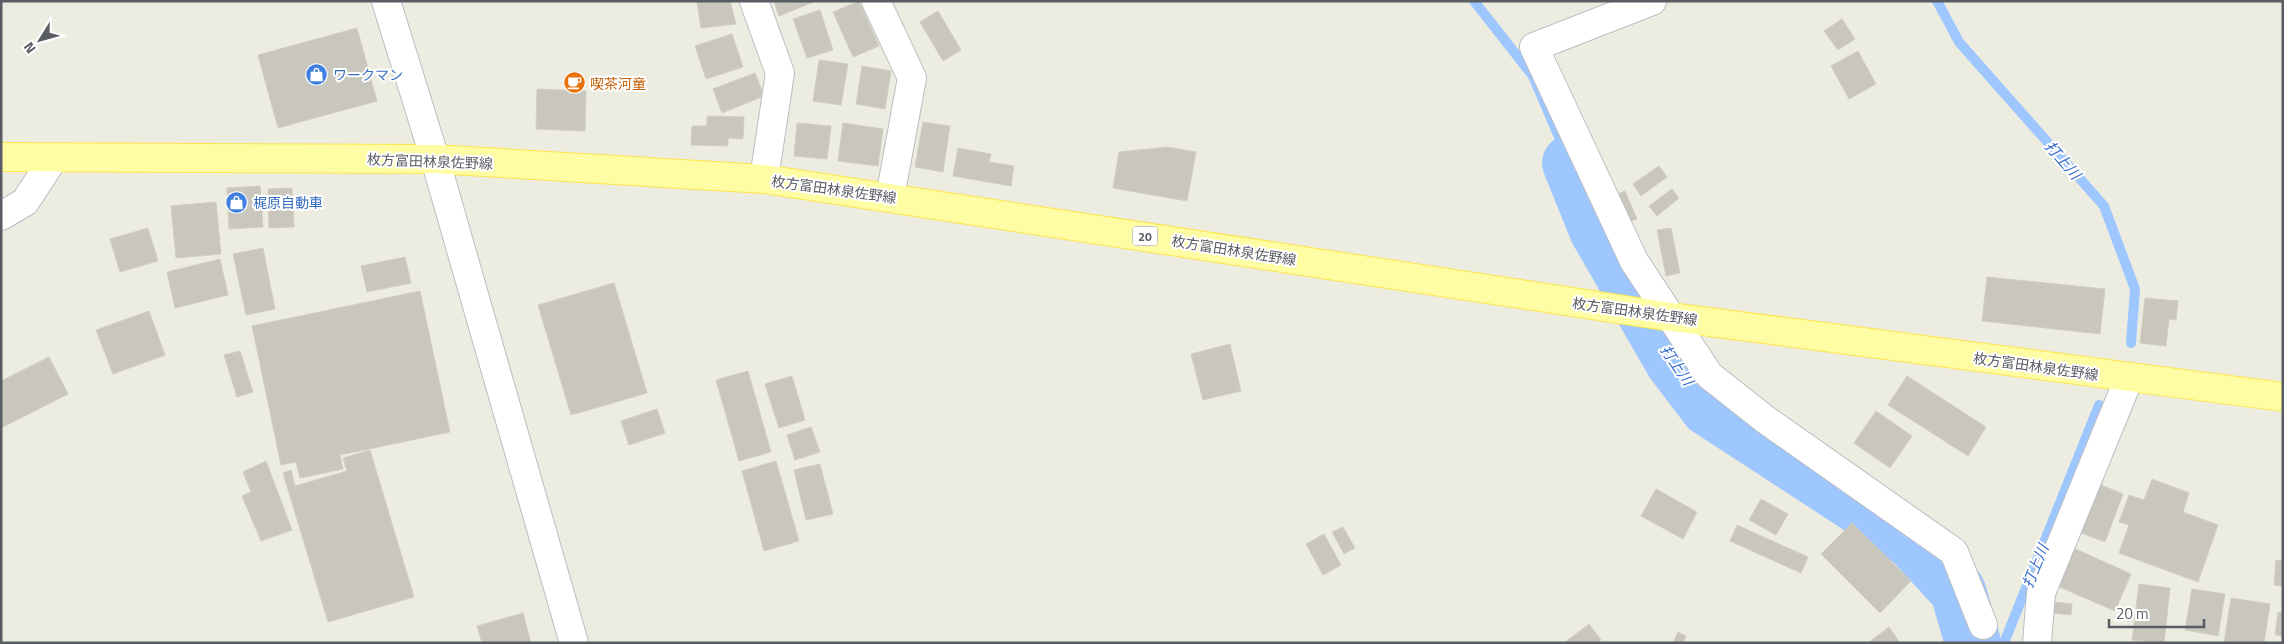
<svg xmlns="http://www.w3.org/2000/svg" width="2284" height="644" font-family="'Titillium Web','Noto Sans JP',sans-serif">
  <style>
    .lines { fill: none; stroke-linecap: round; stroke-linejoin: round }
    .stream { stroke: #9ec7ff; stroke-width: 10 }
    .river { stroke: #9ec7ff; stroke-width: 56 }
    .building { fill: #c8c6bd; stroke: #d2cfbe }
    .minor-casing { stroke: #bbbdc3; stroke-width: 30 }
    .major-casing { stroke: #fde549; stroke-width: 30 }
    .minor { stroke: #fff; stroke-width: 28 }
    .major { stroke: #fffda3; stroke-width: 28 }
    .labels { text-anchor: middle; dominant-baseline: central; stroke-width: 4; stroke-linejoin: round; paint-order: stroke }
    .shield { fill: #fff; stroke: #8b8d92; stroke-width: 1 }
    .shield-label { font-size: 12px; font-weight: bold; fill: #595c63 }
    .shop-label { font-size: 14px; fill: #366cbe; stroke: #fff; text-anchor: start }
    .food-label { font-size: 14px; fill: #c56008; stroke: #fff; text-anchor: start }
    .street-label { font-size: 14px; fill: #595c63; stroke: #fff }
    .water-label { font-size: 15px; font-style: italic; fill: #376acc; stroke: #fff }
  </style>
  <rect width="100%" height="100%" fill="#edece0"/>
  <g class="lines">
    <g class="stream">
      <path d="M 1474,1 L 1533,76 L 1570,163"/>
      <path d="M 1937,1 L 1959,42 L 2104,206 L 2135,289 L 2131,343"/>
      <path d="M 2004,643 L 2099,405"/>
    </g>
    <path class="river" d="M 1570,163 L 1597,230 L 1673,362 L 1708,408 L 1912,541 L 1958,591 L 1973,643"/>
  </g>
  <g class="building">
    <path d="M 697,1 L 730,1 L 736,24 L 701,28 Z"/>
    <path d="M 774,1 L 816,1 L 779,16 Z"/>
    <path d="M 859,1 L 879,46 L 853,57 L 833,12 Z"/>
    <path d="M 820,10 L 833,50 L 807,58 L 793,19 Z"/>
    <path d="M 938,11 L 961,50 L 943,61 L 920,22 Z"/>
    <path d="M 1842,19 L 1855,39 L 1838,50 L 1824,31 Z"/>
    <path d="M 357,28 L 377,101 L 278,128 L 258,55 Z"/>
    <path d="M 732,34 L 743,67 L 706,79 L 695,46 Z"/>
    <path d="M 1858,51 L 1876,84 L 1849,99 L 1831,66 Z"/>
    <path d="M 819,60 L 848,64 L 841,105 L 813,101 Z"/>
    <path d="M 862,66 L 891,71 L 885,109 L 856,104 Z"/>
    <path d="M 755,73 L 764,96 L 722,113 L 713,89 Z"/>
    <path d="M 537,89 L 586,91 L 585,131 L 536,129 Z"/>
    <path d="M 707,116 L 744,117 L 743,139 L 728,138 L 728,146 L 691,145 L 692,126 L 707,126 Z"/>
    <path d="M 923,122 L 950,126 L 943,172 L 915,167 Z"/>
    <path d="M 797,123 L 831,126 L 827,159 L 794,156 Z"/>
    <path d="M 843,123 L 883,129 L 878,166 L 838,161 Z"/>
    <path d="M 1167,147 L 1196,152 L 1187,201 L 1113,188 L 1119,152 Z"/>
    <path d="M 958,148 L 991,154 L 989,162 L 1014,166 L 1011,186 L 953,176 Z"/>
    <path d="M 1659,166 L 1667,177 L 1641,196 L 1633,184 Z"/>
    <path d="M 260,186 L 263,227 L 229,229 L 227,188 Z"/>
    <path d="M 292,188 L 294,227 L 269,228 L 268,189 Z"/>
    <path d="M 1672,189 L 1679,198 L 1657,216 L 1649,206 Z"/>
    <path d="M 1625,191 L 1637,219 L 1624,224 L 1613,196 Z"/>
    <path d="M 216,202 L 221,254 L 176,258 L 171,206 Z"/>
    <path d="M 148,228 L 158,261 L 120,272 L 110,239 Z"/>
    <path d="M 1671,228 L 1680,273 L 1666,276 L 1657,230 Z"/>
    <path d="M 263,248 L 275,309 L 246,315 L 233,254 Z"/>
    <path d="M 405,257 L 411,283 L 367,292 L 361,266 Z"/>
    <path d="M 220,259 L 228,295 L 175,308 L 167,272 Z"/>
    <path d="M 1987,277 L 2105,289 L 2100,334 L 1982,321 Z"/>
    <path d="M 614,283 L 647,393 L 571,415 L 538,305 Z"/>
    <path d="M 420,291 L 450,432 L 340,455 L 343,469 L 300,478 L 296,462 L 281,465 L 252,326 Z"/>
    <path d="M 2145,298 L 2178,301 L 2176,320 L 2169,319 L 2166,346 L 2140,343 Z"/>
    <path d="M 149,311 L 165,355 L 113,374 L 96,330 Z"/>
    <path d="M 1230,344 L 1241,391 L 1203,400 L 1191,354 Z"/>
    <path d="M 240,351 L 253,392 L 237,397 L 224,355 Z"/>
    <path d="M 49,357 L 68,394 L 1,428 L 1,381 Z"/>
    <path d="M 748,371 L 771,452 L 739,461 L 716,380 Z"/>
    <path d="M 792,376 L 805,420 L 779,428 L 765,384 Z"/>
    <path d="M 1907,376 L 1986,427 L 1968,456 L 1888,405 Z"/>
    <path d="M 657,409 L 665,433 L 629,445 L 621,421 Z"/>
    <path d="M 1876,411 L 1912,436 L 1890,468 L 1854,443 Z"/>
    <path d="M 811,427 L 820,452 L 795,460 L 787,435 Z"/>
    <path d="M 370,450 L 414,597 L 328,622 L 283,473 L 291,470 L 295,486 L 347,471 L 343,458 Z"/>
    <path d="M 266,461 L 292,530 L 261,541 L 242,496 L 251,492 L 243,472 Z"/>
    <path d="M 776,461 L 799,541 L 764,551 L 742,471 Z"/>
    <path d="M 820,464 L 833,514 L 806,520 L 794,470 Z"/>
    <path d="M 2152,479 L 2189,493 L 2183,512 L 2218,525 L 2198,582 L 2119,553 L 2129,525 L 2119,522 L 2129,495 L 2144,500 Z"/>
    <path d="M 2094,482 L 2123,494 L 2105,542 L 2076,531 Z"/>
    <path d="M 1656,489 L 1697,512 L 1683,539 L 1641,516 Z"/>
    <path d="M 1761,499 L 1788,514 L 1776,535 L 1749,520 Z"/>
    <path d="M 1852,523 L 1911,581 L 1880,613 L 1821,554 Z"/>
    <path d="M 1737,525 L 1808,557 L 1801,573 L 1730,541 Z"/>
    <path d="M 1343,527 L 1355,548 L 1344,554 L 1332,532 Z"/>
    <path d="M 1324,534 L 1341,565 L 1323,575 L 1306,544 Z"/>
    <path d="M 2071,547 L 2131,574 L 2115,611 L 2055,585 Z"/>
    <path d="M 2276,560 L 2283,561 L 2283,586 L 2274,585 Z"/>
    <path d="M 2139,584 L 2170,588 L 2164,643 L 2132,640 Z"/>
    <path d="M 2192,589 L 2225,594 L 2218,636 L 2185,630 Z"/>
    <path d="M 2231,598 L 2270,604 L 2264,643 L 2224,643 Z"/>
    <path d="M 2046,601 L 2072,604 L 2071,615 L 2044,612 Z"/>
    <path d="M 2278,612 L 2283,613 L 2283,636 L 2275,635 Z"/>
    <path d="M 523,613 L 531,643 L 482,643 L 477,626 Z"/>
    <path d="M 1589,624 L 1601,640 L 1598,643 L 1564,643 Z"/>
    <path d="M 1889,627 L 1900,643 L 1868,643 Z"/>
    <path d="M 1678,632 L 1686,636 L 1683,643 L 1673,643 Z"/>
  </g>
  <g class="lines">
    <defs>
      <g id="minor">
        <path d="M 386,1 L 435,159 L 574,643"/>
        <path d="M 754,1 L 780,73 L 764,179"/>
        <path d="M 876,1 L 912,78 L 890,197"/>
        <path d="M 1652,1 L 1534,47 L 1634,261 L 1709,375 L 1766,420 L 1954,552 L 1983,625"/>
        <path d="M 1,216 L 25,202 L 53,159"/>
        <path d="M 2037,643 L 2041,593 L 2129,378"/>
      </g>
      <path id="major" d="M 1,157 L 435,159 L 764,179 L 1671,317 L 2283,397"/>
    </defs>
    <use href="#minor" class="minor-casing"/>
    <use href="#major" class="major-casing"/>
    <use href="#minor" class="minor"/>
    <use href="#major" class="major"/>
  </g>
  <defs>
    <symbol id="shop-disc" viewBox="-11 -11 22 22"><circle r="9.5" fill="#3f7fe0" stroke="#fff"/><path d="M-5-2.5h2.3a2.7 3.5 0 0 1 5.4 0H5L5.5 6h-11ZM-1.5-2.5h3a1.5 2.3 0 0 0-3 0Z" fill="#fff"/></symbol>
    <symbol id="cafe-disc" viewBox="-11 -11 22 22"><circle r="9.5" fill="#e8710a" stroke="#fff"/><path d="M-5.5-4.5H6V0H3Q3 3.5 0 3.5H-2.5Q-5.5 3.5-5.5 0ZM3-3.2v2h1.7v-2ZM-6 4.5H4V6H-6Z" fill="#fff"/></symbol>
  </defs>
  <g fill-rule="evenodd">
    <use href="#shop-disc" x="304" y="62" width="25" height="25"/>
    <use href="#cafe-disc" x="562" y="70" width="25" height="25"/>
    <use href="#shop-disc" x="224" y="190" width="25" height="25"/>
  </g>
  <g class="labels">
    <rect class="shield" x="1132.5" y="226.5" width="25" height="19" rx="4"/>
    <g class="shield-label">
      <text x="1145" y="236">20</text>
    </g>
    <g class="shop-label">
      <text x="333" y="74">ワークマン</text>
      <text x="253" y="202">梶原自動車</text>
    </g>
    <g class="food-label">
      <text x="590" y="83">喫茶河童</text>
    </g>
    <g class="street-label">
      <text transform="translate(430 161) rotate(2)">枚方富田林泉佐野線</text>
      <text transform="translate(834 189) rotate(8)">枚方富田林泉佐野線</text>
      <text transform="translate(1234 250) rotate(9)">枚方富田林泉佐野線</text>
      <text transform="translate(1635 311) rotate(8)">枚方富田林泉佐野線</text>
      <text transform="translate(2036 366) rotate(8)">枚方富田林泉佐野線</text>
    </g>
    <g class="water-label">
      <text transform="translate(2063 160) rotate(49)">打上川</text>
      <text transform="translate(1677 365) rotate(56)">打上川</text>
      <text transform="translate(2035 566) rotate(-68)">打上川</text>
    </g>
  </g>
  <rect width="2284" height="644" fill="none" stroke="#595c63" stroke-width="5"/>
  <g transform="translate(40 40) rotate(233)" stroke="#ffffff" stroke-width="4" paint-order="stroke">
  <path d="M0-4L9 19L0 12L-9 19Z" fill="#595c63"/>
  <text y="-8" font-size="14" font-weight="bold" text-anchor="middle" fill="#595c63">N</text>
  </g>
  <path d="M2109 619v8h95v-8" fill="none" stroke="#595c63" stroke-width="2.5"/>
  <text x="2116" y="619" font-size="15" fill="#595c63" stroke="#ffffff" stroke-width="4" paint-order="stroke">20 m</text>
</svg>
